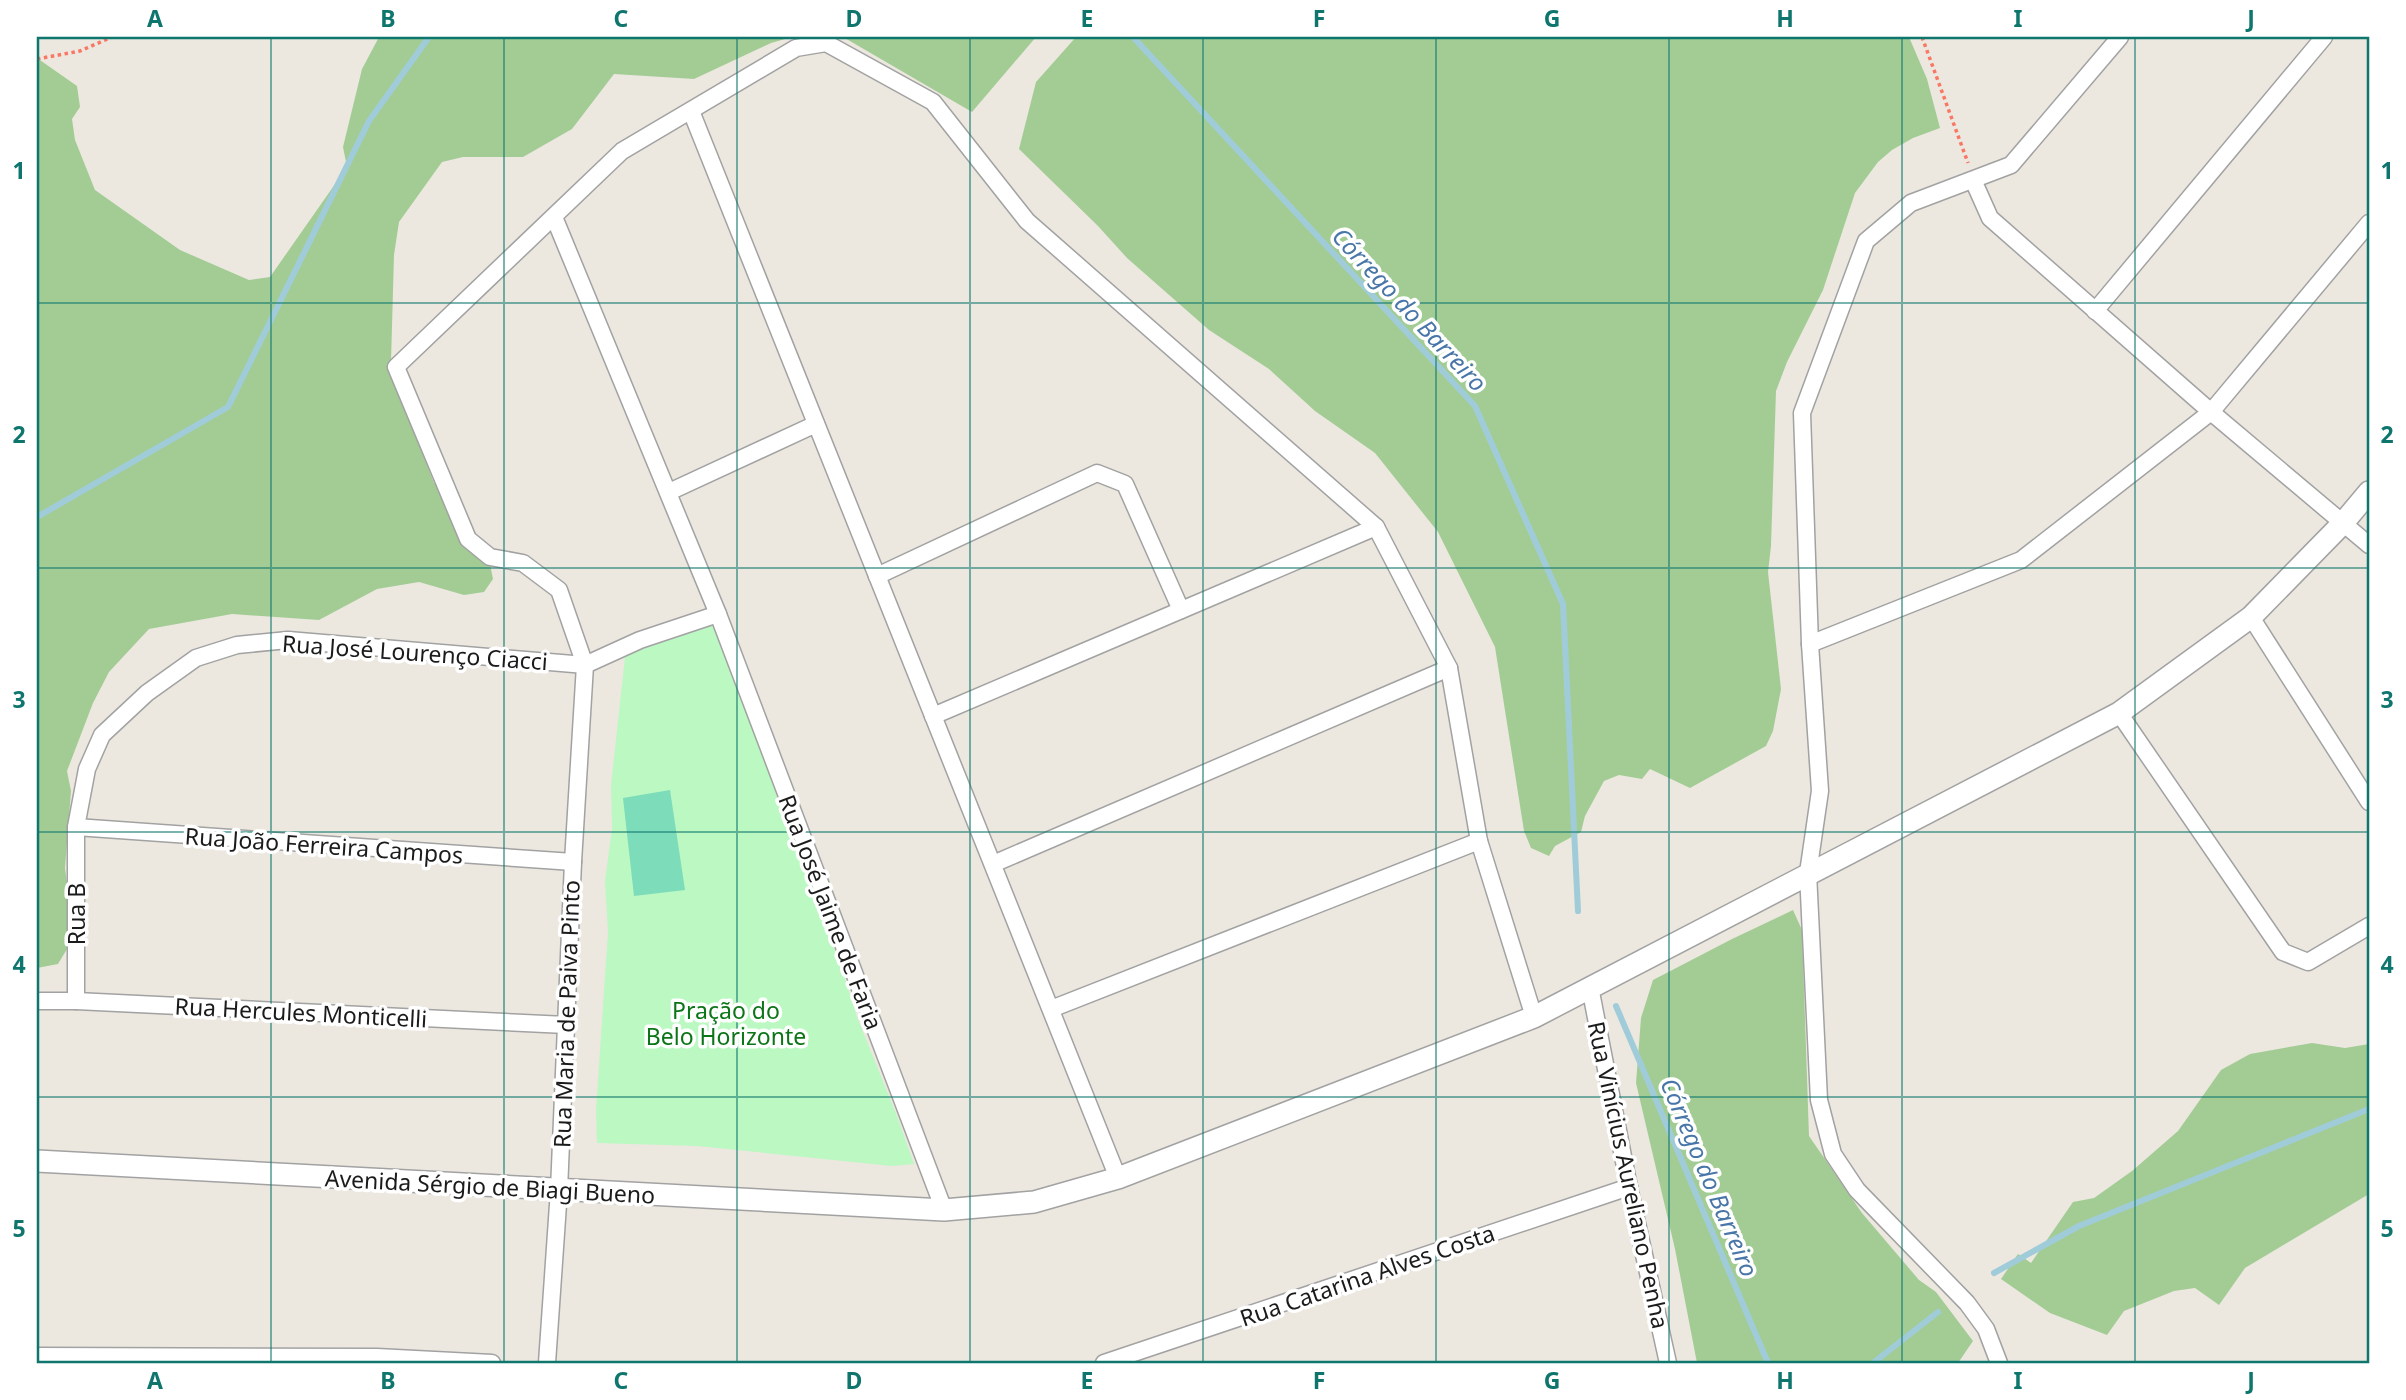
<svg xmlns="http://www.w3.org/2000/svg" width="2406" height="1400" font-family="'Noto Sans',sans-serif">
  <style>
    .forest { fill: #a3cc95 }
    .park { fill: #bbf8c2 }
    .pitch { fill: #7ddcba }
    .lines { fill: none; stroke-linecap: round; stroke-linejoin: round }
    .stream { stroke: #a0ccda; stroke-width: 6 }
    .minor-casing { stroke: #a2a2a2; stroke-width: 19 }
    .tertiary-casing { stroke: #a2a2a2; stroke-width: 24 }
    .path { stroke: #f87865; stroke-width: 3.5; stroke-dasharray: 3.5 3.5; stroke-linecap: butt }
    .minor { stroke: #fff; stroke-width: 16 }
    .tertiary { stroke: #fff; stroke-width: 21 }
    .grid { fill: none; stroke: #0f766e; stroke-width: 2; stroke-opacity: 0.55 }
    .labels { text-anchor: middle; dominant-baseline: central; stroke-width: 7; stroke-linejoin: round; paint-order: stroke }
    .street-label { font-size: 23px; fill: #1b1b1b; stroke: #fff }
    .park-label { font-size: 23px; fill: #0c7517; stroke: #fff }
    .water-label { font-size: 24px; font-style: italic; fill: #4976a8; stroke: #fff }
    .neatline { fill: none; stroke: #0f766e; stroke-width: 2.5 }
    .grid-label { font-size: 23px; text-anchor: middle; font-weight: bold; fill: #0f766e }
  </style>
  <rect width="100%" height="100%" fill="#ece8e0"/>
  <g class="forest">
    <path d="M 379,37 L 792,37 L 771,43 L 694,79 L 614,74 L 572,129 L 523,157 L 463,157 L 442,162 L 399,222 L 394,255 L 391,362 L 395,383 L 434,483 L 458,500 L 489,559 L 493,579 L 484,592 L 464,595 L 419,582 L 377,589 L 319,620 L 232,614 L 149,629 L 109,672 L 93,703 L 67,771 L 71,791 L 65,868 L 71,915 L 67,949 L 58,964 L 37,968 L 37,58 L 77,86 L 80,107 L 72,119 L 75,140 L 95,190 L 180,250 L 249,280 L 270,277 L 347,167 L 343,147 L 362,69 Z"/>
    <path d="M 843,37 L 1036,37 L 972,112 Z"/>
    <path d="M 1076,37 L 1909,37 L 1927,79 L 1940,128 L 1913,138 L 1892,150 L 1878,162 L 1855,193 L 1823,290 L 1787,362 L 1776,391 L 1771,546 L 1768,572 L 1781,689 L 1773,731 L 1766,746 L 1690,788 L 1650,769 L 1642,779 L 1619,775 L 1604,781 L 1585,816 L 1581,832 L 1555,846 L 1549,856 L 1531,848 L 1524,831 L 1495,647 L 1438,532 L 1375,453 L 1315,411 L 1269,369 L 1209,330 L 1127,258 L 1098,226 L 1019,149 L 1036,82 Z"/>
    <path d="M 1793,910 L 1802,930 L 1809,1136 L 1862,1213 L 1919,1280 L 1936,1292 L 1973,1341 L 1958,1363 L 1697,1363 L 1675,1249 L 1636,1083 L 1641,1018 L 1653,980 L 1732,939 Z"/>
    <path d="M 2312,1043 L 2345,1048 L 2369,1044 L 2369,1194 L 2245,1268 L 2219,1305 L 2195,1288 L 2174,1291 L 2124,1311 L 2107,1335 L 2050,1313 L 2001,1279 L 2018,1254 L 2031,1263 L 2073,1202 L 2094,1198 L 2132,1171 L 2178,1131 L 2221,1070 L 2250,1054 Z"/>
  </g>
  <path class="park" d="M 712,623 L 756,736 L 776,794 L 795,837 L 811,892 L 840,963 L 857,1017 L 897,1116 L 914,1164 L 892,1166 L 697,1146 L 597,1143 L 596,1110 L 608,932 L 605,881 L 612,829 L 611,785 L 625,657 L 653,643 Z"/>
  <path class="pitch" d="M 670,790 L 685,890 L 634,896 L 623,798 Z"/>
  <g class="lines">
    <g class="stream">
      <path d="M 1133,37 L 1475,406 L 1563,604 L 1578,911"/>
      <path d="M 37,517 L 228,407 L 369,121 L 429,37"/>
      <path d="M 1616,1006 L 1768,1363"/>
      <path d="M 1994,1273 L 2079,1226 L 2369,1109"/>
      <path d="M 1873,1363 L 1938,1312"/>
    </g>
    <defs>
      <g id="minor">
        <path d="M 691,111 L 1118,1178"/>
        <path d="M 1973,180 L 1990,218 L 2211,412 L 2369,545"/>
        <path d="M 554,217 L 718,614 L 944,1210"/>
        <path d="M 2095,311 L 2324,37"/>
        <path d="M 669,492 L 816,424"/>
        <path d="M 877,576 L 1097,473 L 1125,484 L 1181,610"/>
        <path d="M 2251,617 L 2369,802"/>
        <path d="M 1810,644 L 2021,560 L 2211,412 L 2369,223"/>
        <path d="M 2119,713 L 2283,952 L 2308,962 L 2369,926"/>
        <path d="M 933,716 L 1376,527"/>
        <path d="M 76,827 L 573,862"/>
        <path d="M 993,864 L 1449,668"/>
        <path d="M 1590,987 L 1629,1187 L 1668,1363"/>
        <path d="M 37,1001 L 76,1001 L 566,1025"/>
        <path d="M 76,1001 L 76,827 L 87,769 L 102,735 L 147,693 L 196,658 L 237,645 L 288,640 L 585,665 L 640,640 L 718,614"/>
        <path d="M 1051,1009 L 1479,841"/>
        <path d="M 37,1356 L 377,1357 L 492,1363"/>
        <path d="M 547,1363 L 559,1190 L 573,862 L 585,665 L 559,590 L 523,563 L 490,557 L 468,539 L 396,367 L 622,151 L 796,48 L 826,43 L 933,102 L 1027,221 L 1376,527 L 1449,668 L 1479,841 L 1534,1017"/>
        <path d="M 1104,1363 L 1629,1187"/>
        <path d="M 1999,1363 L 1986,1329 L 1967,1303 L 1857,1190 L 1833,1154 L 1819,1100 L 1808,873 L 1820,791 L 1810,644 L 1802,413 L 1866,241 L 1911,203 L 2011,165 L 2120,37"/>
      </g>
      <path id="tertiary" d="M 37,1161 L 944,1210 L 1034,1202 L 1118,1178 L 1534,1017 L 2119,713 L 2251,617 L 2343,523 L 2369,492"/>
    </defs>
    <use href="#minor" class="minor-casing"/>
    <use href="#tertiary" class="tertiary-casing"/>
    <g class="path">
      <path d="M 1922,37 L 1968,163"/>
      <path d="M 37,59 L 80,51 L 112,37"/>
    </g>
    <use href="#minor" class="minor"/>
    <use href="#tertiary" class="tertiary"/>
  </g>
  <path class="grid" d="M 271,37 L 271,1363M 504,37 L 504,1363M 737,37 L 737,1363M 970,37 L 970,1363M 1203,37 L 1203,1363M 1436,37 L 1436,1363M 1669,37 L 1669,1363M 1902,37 L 1902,1363M 2135,37 L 2135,1363M 37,303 L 2369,303M 37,568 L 2369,568M 37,832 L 2369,832M 37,1097 L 2369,1097"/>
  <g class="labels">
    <g class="street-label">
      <text transform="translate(415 652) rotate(4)">Rua José Lourenço Ciacci</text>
      <text transform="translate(324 845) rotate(4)">Rua João Ferreira Campos</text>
      <text transform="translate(831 912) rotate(69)">Rua José Jaime de Faria</text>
      <text transform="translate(76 914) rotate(-90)">Rua B</text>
      <text transform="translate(301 1012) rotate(3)">Rua Hercules Monticelli</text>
      <text transform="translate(566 1014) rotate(-88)">Rua Maria de Paiva Pinto</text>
      <text transform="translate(1629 1175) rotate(78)">Rua Vinícius Aureliano Penha</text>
      <text transform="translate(490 1186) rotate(3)">Avenida Sérgio de Biagi Bueno</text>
      <text transform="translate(1367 1275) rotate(-19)">Rua Catarina Alves Costa</text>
    </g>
    <g class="park-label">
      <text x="726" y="1010">Pração do<tspan x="726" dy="26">Belo Horizonte</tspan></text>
    </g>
    <g class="water-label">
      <text transform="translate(1410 309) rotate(47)">Córrego do Barreiro</text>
      <text transform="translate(1710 1177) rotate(67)">Córrego do Barreiro</text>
    </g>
  </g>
  <rect width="2406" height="1400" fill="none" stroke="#ffffff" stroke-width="77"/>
  <rect x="38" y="38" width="2330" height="1324" class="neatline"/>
  <g class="grid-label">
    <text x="155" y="27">A</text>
    <text x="388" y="27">B</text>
    <text x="621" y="27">C</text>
    <text x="854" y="27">D</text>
    <text x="1087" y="27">E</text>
    <text x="1319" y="27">F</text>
    <text x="1552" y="27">G</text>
    <text x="1785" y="27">H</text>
    <text x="2018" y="27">I</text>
    <text x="2251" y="27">J</text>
    <text x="19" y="179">1</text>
    <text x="2387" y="179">1</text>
    <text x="19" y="443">2</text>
    <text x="2387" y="443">2</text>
    <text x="19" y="708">3</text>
    <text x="2387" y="708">3</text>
    <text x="19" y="973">4</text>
    <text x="2387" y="973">4</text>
    <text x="19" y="1237">5</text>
    <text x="2387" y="1237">5</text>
    <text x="155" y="1389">A</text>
    <text x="388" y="1389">B</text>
    <text x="621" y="1389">C</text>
    <text x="854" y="1389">D</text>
    <text x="1087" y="1389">E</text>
    <text x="1319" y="1389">F</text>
    <text x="1552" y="1389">G</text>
    <text x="1785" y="1389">H</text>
    <text x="2018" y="1389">I</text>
    <text x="2251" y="1389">J</text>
  </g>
</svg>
